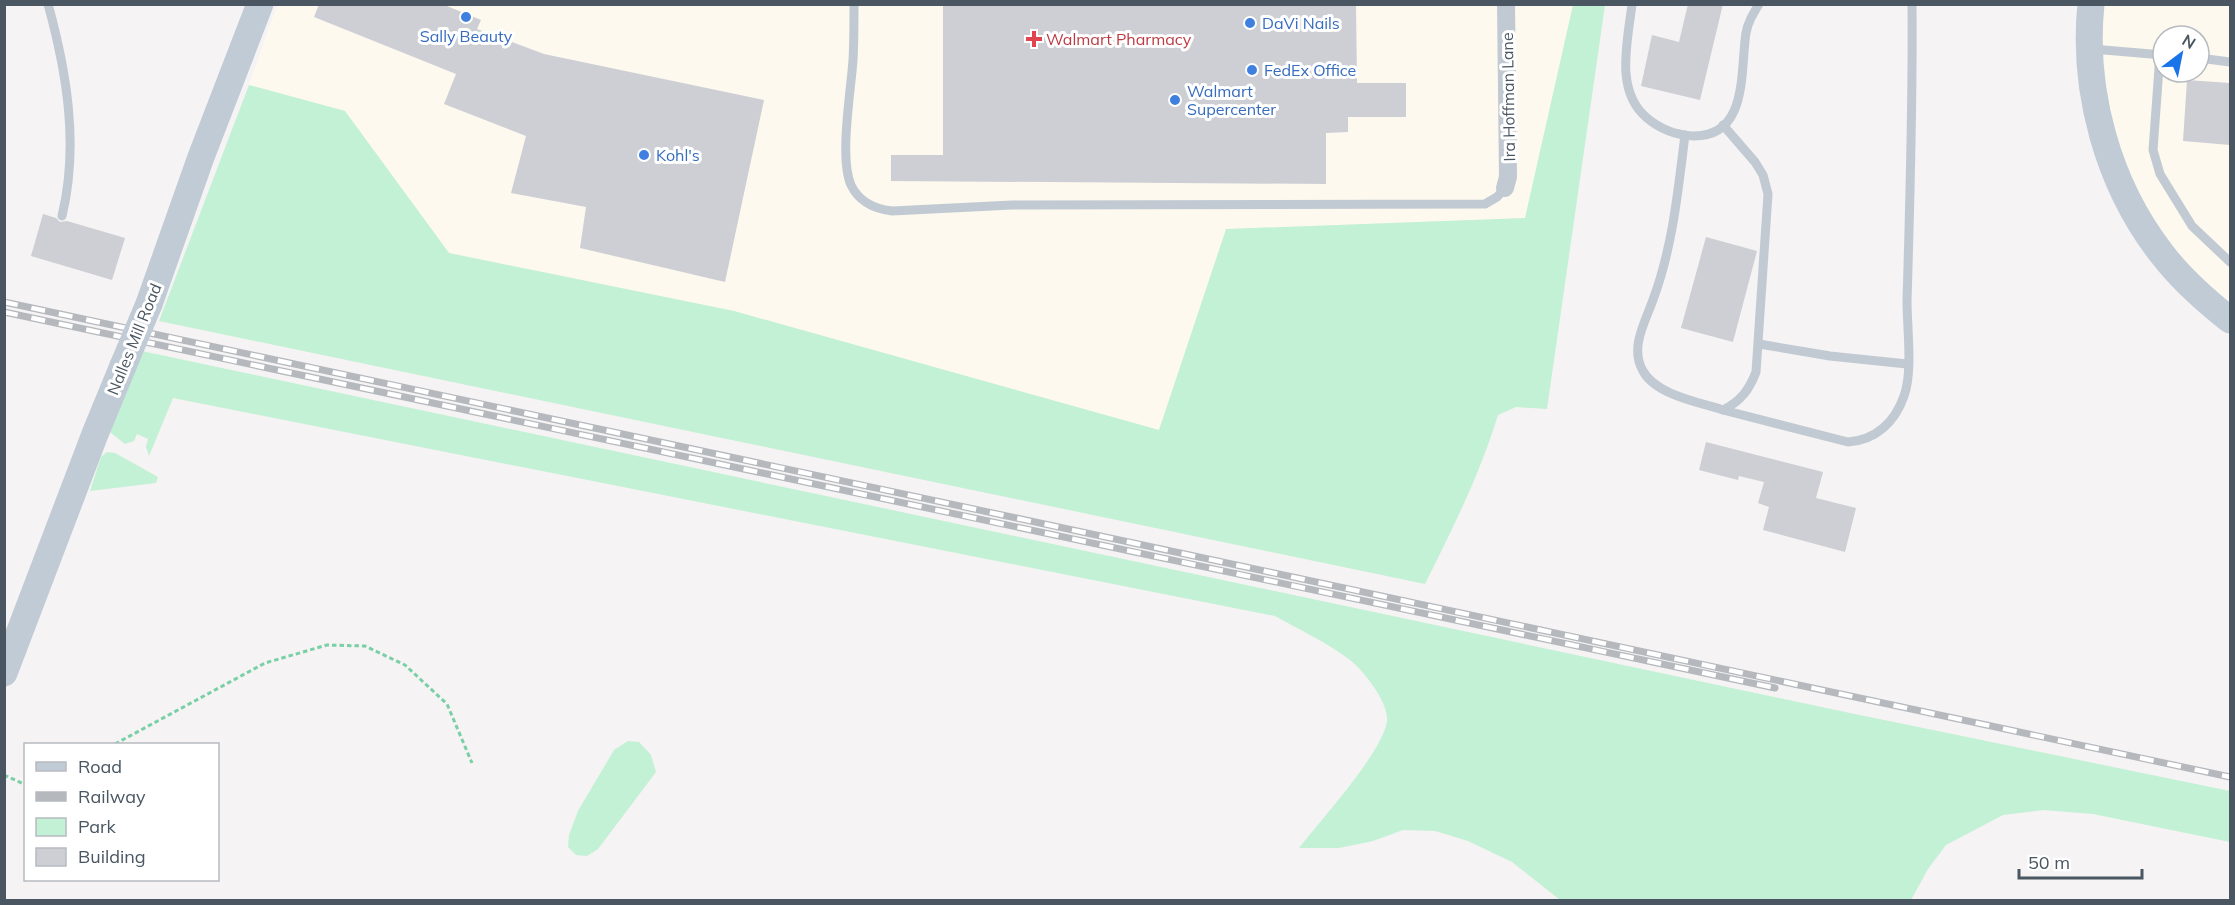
<svg xmlns="http://www.w3.org/2000/svg" width="2235" height="905" font-family="Mulish,sans-serif">
  <style>
    .commercial { fill: #fdf9ef; fill-rule: evenodd }
    .green { fill: #c3f1d5 }
    .building { fill: #cdcfd5 }
    .lines { fill: none; stroke-linecap: round; stroke-linejoin: round }
    .path { stroke: #7ad0a6; stroke-width: 3; stroke-dasharray: 4.5 3; stroke-linecap: butt }
    .lane { stroke: #c1cad2; stroke-width: 9 }
    .street { stroke: #c1cad2; stroke-width: 18 }
    .secondary { stroke: #c1cbd6; stroke-width: 27 }
    .rail-casing { stroke: #b5b8bd; stroke-width: 7 }
    .rail { stroke: #fff; stroke-width: 4.5; stroke-dasharray: 14; stroke-linecap: butt }
    .secondary-bridge { stroke: #c1cbd6; stroke-width: 27 }
    .shop-dot { fill: #3f7fe0; stroke: #fff; stroke-width: 2 }
    .health-dot { fill: #e0444e; stroke: #fff; stroke-width: 2 }
    .labels { text-anchor: middle; dominant-baseline: central; stroke-width: 6; stroke-linejoin: round; paint-order: stroke }
    .shop-label { font-size: 16px; fill: #366cbe; stroke: #fff; text-anchor: start }
    .health-label { font-size: 16px; fill: #be3a42; stroke: #fff; text-anchor: start }
    .street-label { font-size: 16px; fill: #4a5661; stroke: #fff }
  </style>
  <rect width="100%" height="100%" fill="#f5f3f3"/>
  <g class="commercial">
    <path d="M 277,5 L 1573,5 L 1525,218 L 1227,229 L 1159,430 L 734,311 L 449,253 L 345,111 L 249,85 Z"/>
    <path d="M 2102,5 L 2230,5 L 2230,307 L 2189,270 L 2138,196 L 2113,135 L 2104,83 L 2100,18 ZM 2163,36 L 2199,36 L 2199,72 L 2163,72 Z"/>
  </g>
  <g class="green">
    <path d="M 1573,5 L 1605,5 L 1547,409 L 1516,407 L 1498,415 C 1480,474 1452,530 1425,584 L 159,321 L 249,85 L 345,111 L 449,253 L 734,311 L 1159,430 L 1226,229 L 1525,218 Z"/>
    <path d="M 142,351 L 1850,713 L 2230,791 L 2230,842 L 2093,814 L 2043,810 L 2003,815 L 1946,845 L 1928,869 L 1911,900 L 1560,900 L 1512,862 L 1468,841 L 1435,831 L 1403,830 L 1373,841 L 1339,848 L 1299,848 C 1320,821 1383,752 1387,721 C 1389,703 1364,671 1350,660 C 1328,643 1300,630 1275,616 L 173,398 L 149,456 L 146,447 L 148,439 L 137,434 L 134,441 L 125,444 L 111,433 L 109,428 Z"/>
    <path d="M 107,452 L 115,453 L 158,477 L 156,483 L 90,491 L 101,457 Z"/>
    <path d="M 628,741 L 639,742 L 651,755 L 656,772 L 598,849 L 587,856 L 576,855 L 568,847 L 569,835 L 578,811 L 614,750 Z"/>
  </g>
  <g class="building">
    <path d="M 319,4 L 442,4 L 481,20 L 477,29 L 544,54 L 764,100 L 725,282 L 580,248 L 586,207 L 511,193 L 526,136 L 444,104 L 456,74 L 314,17 Z"/>
    <path d="M 943,4 L 1356,4 L 1357,83 L 1406,83 L 1406,117 L 1348,117 L 1348,132 L 1326,133 L 1326,184 L 891,181 L 891,155 L 943,155 Z"/>
    <path d="M 1688,4 L 1723,4 L 1700,100 L 1641,86 L 1652,35 L 1679,42 Z"/>
    <path d="M 2187,80 L 2230,83 L 2230,145 L 2183,141 Z"/>
    <path d="M 43,214 L 56,218 L 60,222 L 67,221 L 125,238 L 112,280 L 31,256 Z"/>
    <path d="M 1706,237 L 1757,251 L 1733,342 L 1681,328 Z"/>
    <path d="M 1706,442 L 1823,472 L 1816,498 L 1856,508 L 1845,552 L 1763,530 L 1769,507 L 1758,503 L 1764,482 L 1739,476 L 1738,480 L 1699,470 Z"/>
  </g>
  <g class="lines">
    <g class="path">
      <path d="M 115,744 L 265,663 L 327,645 L 365,646 L 405,665 L 447,704 L 472,763"/>
      <path d="M 4,775 L 26,785"/>
    </g>
    <g class="lane">
      <path d="M 48,4 C 67,73 79,146 62,216"/>
      <path d="M 854,4 C 854,23 854,42 853,60 C 851,91 839,158 851,185 C 859,202 875,209 892,211 L 1012,205 L 1485,204 L 1497,197 L 1505,188"/>
      <path d="M 1632,4 C 1628,40 1614,91 1647,118 C 1660,129 1676,135 1693,136 C 1749,137 1740,70 1746,33 C 1748,22 1753,14 1759,4"/>
      <path d="M 2092,49 L 2163,55"/>
      <path d="M 2160,54 L 2153,150 L 2160,174 L 2192,226 L 2230,262"/>
      <path d="M 2199,58 L 2230,62"/>
      <path d="M 1685,135 C 1678,190 1673,245 1654,297 C 1646,321 1629,347 1643,371 C 1656,395 1699,402 1723,410 C 1741,401 1749,390 1756,372 L 1768,194 L 1763,175 L 1755,162 L 1723,125"/>
      <path d="M 1759,344 L 1830,356 L 1907,364"/>
      <path d="M 1723,410 L 1848,442 C 1876,440 1895,422 1904,396 C 1913,372 1907,328 1907,301 C 1910,202 1913,103 1912,4"/>
    </g>
    <path class="street" d="M 1505,188 L 1508,177 L 1506,4"/>
    <g class="secondary">
      <path d="M 2091,4 C 2082,91 2108,185 2162,254 C 2181,279 2206,301 2230,320"/>
      <path d="M 149,304 L 201,157 L 260,4"/>
      <path d="M 4,673 L 95,434 L 123,366"/>
    </g>
    <defs>
      <g id="rail">
        <path d="M 4,302 L 2230,777"/>
        <path d="M 4,312 L 1775,688"/>
      </g>
    </defs>
    <use href="#rail" class="rail-casing"/>
    <use href="#rail" class="rail"/>
    <path class="secondary-bridge" d="M 123,366 L 149,304"/>
  </g>
  <g class="shop-dot">
    <circle cx="466" cy="17" r="6"/>
    <circle cx="1250" cy="23" r="6"/>
    <circle cx="1252" cy="70" r="6"/>
    <circle cx="1175" cy="100" r="6"/>
    <circle cx="644" cy="155" r="6"/>
  </g>
  <path class="health-dot" d="M1031 30h6v6h6v6h-6v6h-6v-6h-6v-6h6z"/>
  <g class="labels">
    <g class="shop-label">
      <text x="1262" y="23">DaVi Nails</text>
      <text x="466" y="36" text-anchor="middle">Sally Beauty</text>
      <text x="1264" y="70">FedEx Office</text>
      <text x="1187" y="91">Walmart<tspan x="1187" dy="18">Supercenter</tspan></text>
      <text x="656" y="155">Kohl's</text>
    </g>
    <g class="health-label">
      <text x="1046" y="39">Walmart Pharmacy</text>
    </g>
    <g class="street-label">
      <text transform="translate(1508 97) rotate(-91)">Ira Hoffman Lane</text>
      <text transform="translate(134 339) rotate(-68)">Nalles Mill Road</text>
    </g>
  </g>
  <rect width="2235" height="905" fill="none" stroke="#4a5661" stroke-width="12"/>
  <rect x="24" y="743" width="195" height="138" fill="#ffffff" stroke="#b7bbc0" stroke-width="1.5"/>
  <rect x="36" y="762" width="30" height="9" fill="#c1cbd6" stroke="#b7bbc0" stroke-width="1.5"/>
  <text x="78" y="773" font-size="18" fill="#4a5661">Road</text>
  <rect x="36" y="792" width="30" height="9" fill="#b5b8bd" stroke="#b7bbc0" stroke-width="1.5"/>
  <text x="78" y="803" font-size="18" fill="#4a5661">Railway</text>
  <rect x="36" y="818" width="30" height="18" fill="#c3f1d5" stroke="#b7bbc0" stroke-width="1.5"/>
  <text x="78" y="833" font-size="18" fill="#4a5661">Park</text>
  <rect x="36" y="848" width="30" height="18" fill="#cdcfd5" stroke="#b7bbc0" stroke-width="1.5"/>
  <text x="78" y="863" font-size="18" fill="#4a5661">Building</text>
  <g transform="translate(2181 54) rotate(32)"><circle r="28" fill="#ffffff" stroke="#b7bbc0" stroke-width="1.5"/>
  <path d="M0-4.5L10 22L0 15L-10 22Z" fill="#1a73e8"/>
  <text y="-9" font-size="16" font-weight="bold" text-anchor="middle" fill="#4a5661">N</text>
  </g>
  <path d="M2019 869v9h123v-9" fill="none" stroke="#4a5661" stroke-width="3"/>
  <text x="2028" y="869" font-size="18" fill="#4a5661" stroke="#ffffff" stroke-width="4.5" paint-order="stroke">50 m</text>
</svg>
